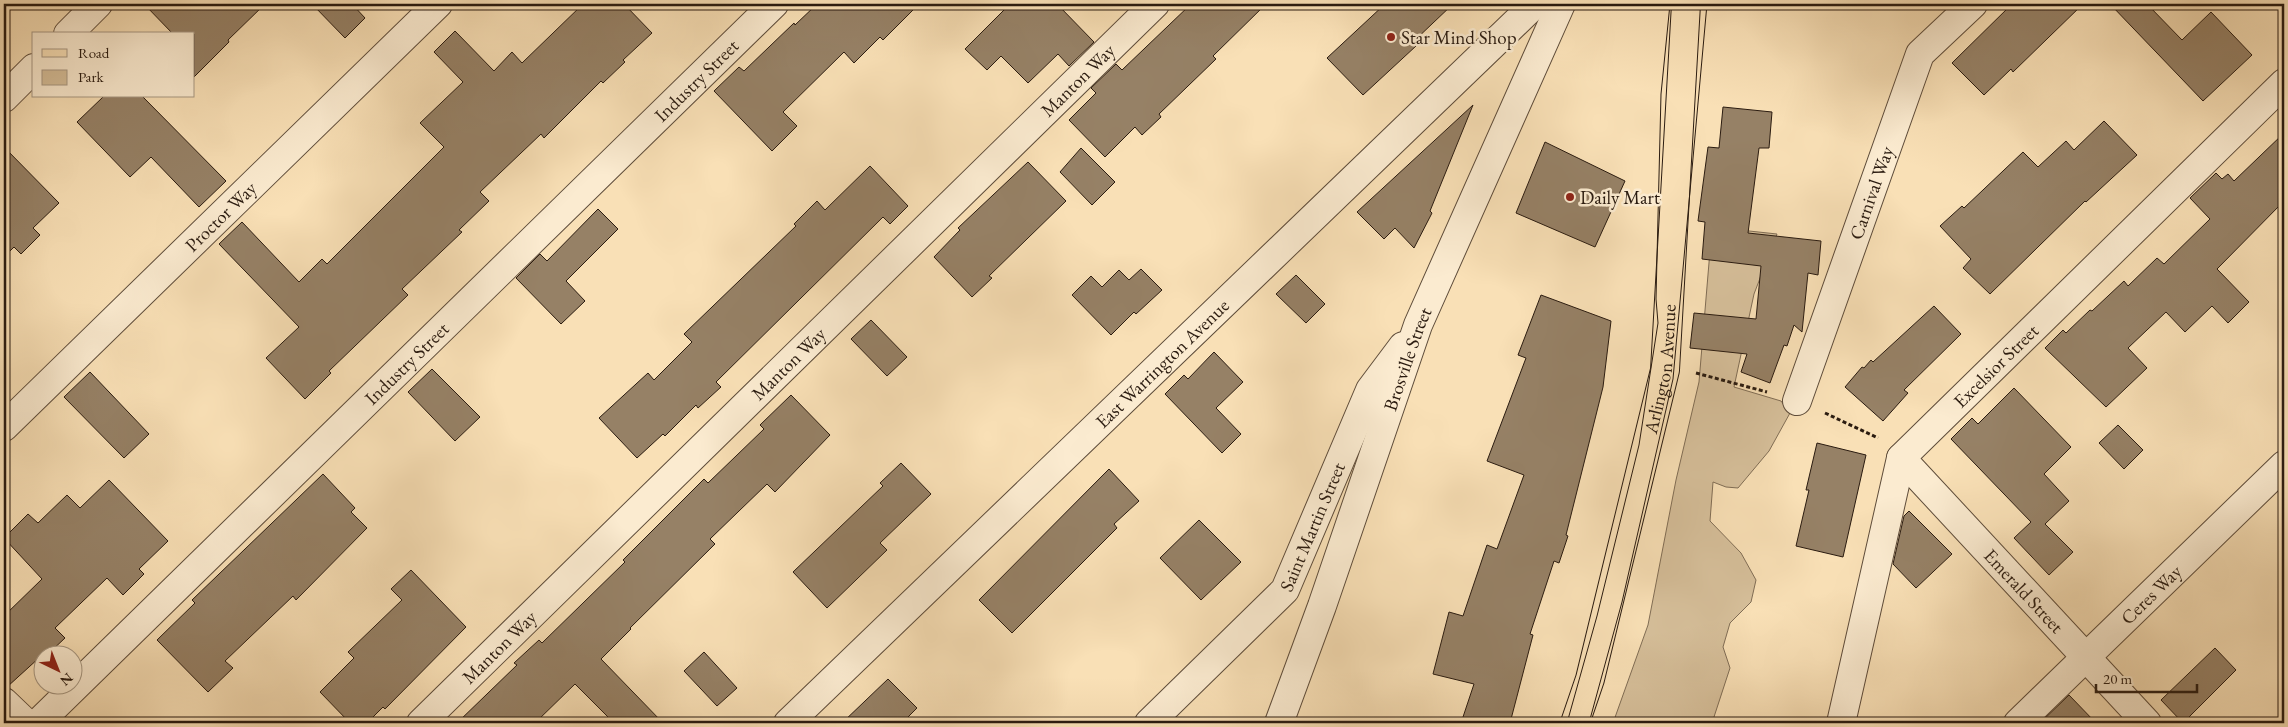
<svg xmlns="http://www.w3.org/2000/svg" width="2288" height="727" font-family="'EB Garamond',serif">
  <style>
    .green { fill: #d6bf9a; stroke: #806d55 }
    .building { fill: #968166; stroke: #2a1b10 }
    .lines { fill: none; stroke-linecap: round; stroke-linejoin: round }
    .minor-casing { stroke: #5e4c3a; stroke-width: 30 }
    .major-casing { stroke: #2a1b10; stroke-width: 30 }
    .path { stroke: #2a1b10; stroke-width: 3; stroke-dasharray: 4 2.5; stroke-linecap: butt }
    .minor { stroke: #fbebd0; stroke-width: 28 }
    .major { stroke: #f9e0b6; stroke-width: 28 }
    .tram { stroke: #2a1b10; stroke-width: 1 }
    .poi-dot { fill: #8f2418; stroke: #fbebd0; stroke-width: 2 }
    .labels { text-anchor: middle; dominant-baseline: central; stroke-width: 5; stroke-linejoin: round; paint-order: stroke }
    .poi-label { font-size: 19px; fill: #2a1b10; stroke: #fbebd0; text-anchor: start }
    .street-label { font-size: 19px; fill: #2a1b10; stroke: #fbebd0 }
  </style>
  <rect width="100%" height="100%" fill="#f9e0b6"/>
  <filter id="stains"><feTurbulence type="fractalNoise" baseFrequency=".004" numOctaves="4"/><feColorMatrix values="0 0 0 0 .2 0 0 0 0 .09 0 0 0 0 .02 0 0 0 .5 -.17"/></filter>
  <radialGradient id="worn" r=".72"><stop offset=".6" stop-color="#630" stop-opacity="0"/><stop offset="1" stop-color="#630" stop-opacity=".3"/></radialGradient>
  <path class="green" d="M 1712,227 L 1777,234 L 1754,294 L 1734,387 L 1781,401 L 1790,413 L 1769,451 L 1738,488 L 1726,487 L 1713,482 L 1710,521 L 1741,553 L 1756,580 L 1751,602 L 1730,623 L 1723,647 L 1730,668 L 1712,723 L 1613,723 L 1648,625 L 1676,480 L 1699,382 Z"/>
  <g class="building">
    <path d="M 144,4 L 265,4 L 228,40 L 229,42 L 194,77 L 194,34 L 173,34 Z"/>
    <path d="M 312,4 L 352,4 L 365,18 L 345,38 Z"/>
    <path d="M 583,4 L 624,4 L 652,33 L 623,60 L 625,62 L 603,83 L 601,81 L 544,138 L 541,134 L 480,192 L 489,201 L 459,230 L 462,232 L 402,289 L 408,295 L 329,371 L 331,373 L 305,399 L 266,358 L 299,327 L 219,244 L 242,222 L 299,282 L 322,259 L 327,264 L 444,147 L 420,123 L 463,82 L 434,52 L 455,31 L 494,71 L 512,52 L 522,63 Z"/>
    <path d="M 817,4 L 919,4 L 883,40 L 880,37 L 854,63 L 844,52 L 783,112 L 797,126 L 772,151 L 714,91 L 739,67 L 744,71 L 794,23 L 795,25 Z"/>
    <path d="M 1010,4 L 1057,4 L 1094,42 L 1069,66 L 1058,54 L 1028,83 L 1001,56 L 987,70 L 965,49 Z"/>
    <path d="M 1191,4 L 1266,4 L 1213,56 L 1216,59 L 1159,114 L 1161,117 L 1142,135 L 1135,127 L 1105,157 L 1069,120 L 1096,93 L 1091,88 L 1116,64 L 1122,70 Z"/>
    <path d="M 1385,4 L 1453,4 L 1413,42 L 1416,46 L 1363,95 L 1327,58 Z"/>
    <path d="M 2012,4 L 2083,4 L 2013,72 L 2011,69 L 1984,95 L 1952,63 Z"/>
    <path d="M 2110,4 L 2147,4 L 2182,40 L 2211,12 L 2252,55 L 2203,101 Z"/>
    <path d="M 104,96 L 142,96 L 226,181 L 199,207 L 151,157 L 130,177 L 77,122 Z"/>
    <path d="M 1473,105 L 1430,211 L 1432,213 L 1414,248 L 1395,228 L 1384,239 L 1357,212 Z"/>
    <path d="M 1723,107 L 1772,112 L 1769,148 L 1759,148 L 1748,233 L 1821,241 L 1818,275 L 1808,273 L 1802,332 L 1794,325 L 1787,346 L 1784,345 L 1770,383 L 1741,372 L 1747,354 L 1690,348 L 1694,313 L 1756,319 L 1761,266 L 1702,259 L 1705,222 L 1698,221 L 1708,147 L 1719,148 Z"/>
    <path d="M 2104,121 L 2137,155 L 2086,202 L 2085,201 L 1990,294 L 1963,268 L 1971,259 L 1940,226 L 1962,206 L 1964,208 L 2023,152 L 2038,167 L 2066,141 L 2074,150 Z"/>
    <path d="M 2284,133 L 2284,201 L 2217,269 L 2249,302 L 2228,323 L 2212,306 L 2185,332 L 2166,312 L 2128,348 L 2147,368 L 2106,407 L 2045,348 L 2063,330 L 2066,333 L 2090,310 L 2092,311 L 2124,281 L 2128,286 L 2157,258 L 2164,264 L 2210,219 L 2190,198 L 2216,173 L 2222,179 L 2228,174 L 2234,181 Z"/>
    <path d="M 1545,142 L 1625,181 L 1595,247 L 1516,213 Z"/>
    <path d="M 4,147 L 59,203 L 33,228 L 40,235 L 21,254 L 14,247 L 4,257 Z"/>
    <path d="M 1081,148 L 1115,182 L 1092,205 L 1060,172 Z"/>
    <path d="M 1028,162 L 1066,201 L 989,276 L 992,278 L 972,297 L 934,257 L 960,230 L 958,228 Z"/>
    <path d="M 870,166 L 908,206 L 890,224 L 883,217 L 716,382 L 721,387 L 698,408 L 696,405 L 665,436 L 663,434 L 637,458 L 599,418 L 648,373 L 654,380 L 692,342 L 684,334 L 796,226 L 794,224 L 817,201 L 825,210 Z"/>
    <path d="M 598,209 L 618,229 L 566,281 L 585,301 L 561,324 L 516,278 L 540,254 L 547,261 Z"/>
    <path d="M 1141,269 L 1162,290 L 1136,314 L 1134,312 L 1111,335 L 1072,295 L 1091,276 L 1102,287 L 1119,270 L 1129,280 Z"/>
    <path d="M 1296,275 L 1325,304 L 1306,323 L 1276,294 Z"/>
    <path d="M 1541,295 L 1611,321 L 1603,387 L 1566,535 L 1568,536 L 1559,563 L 1554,561 L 1530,634 L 1533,635 L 1510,723 L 1461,723 L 1474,684 L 1433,674 L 1449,612 L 1463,616 L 1487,545 L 1497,549 L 1524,475 L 1487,461 L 1526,358 L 1518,355 Z"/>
    <path d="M 1934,306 L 1961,334 L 1904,390 L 1908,393 L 1883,421 L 1845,387 L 1862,367 L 1864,368 L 1871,360 L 1873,362 Z"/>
    <path d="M 871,320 L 907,357 L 887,376 L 851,339 Z"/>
    <path d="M 1214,352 L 1243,382 L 1216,408 L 1241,434 L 1222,453 L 1165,394 L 1184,375 L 1188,379 Z"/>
    <path d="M 432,369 L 480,417 L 455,441 L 408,392 Z"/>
    <path d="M 90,372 L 149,434 L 124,458 L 64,397 Z"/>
    <path d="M 2014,388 L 2071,447 L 2044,474 L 2069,501 L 2045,524 L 2073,552 L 2049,575 L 2014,538 L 2031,522 L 1951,439 L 1972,418 L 1978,424 Z"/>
    <path d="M 791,395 L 830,435 L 775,492 L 767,484 L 710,539 L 715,544 L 630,628 L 631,629 L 601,659 L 663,723 L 614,723 L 575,684 L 535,723 L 457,723 L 517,665 L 514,663 L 539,640 L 542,643 L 625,562 L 623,560 L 704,479 L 708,483 L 764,429 L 760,425 Z"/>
    <path d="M 2118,425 L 2143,450 L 2124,469 L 2099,443 Z"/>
    <path d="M 1817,443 L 1866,455 L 1843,557 L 1796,546 L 1809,490 L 1806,490 Z"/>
    <path d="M 901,463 L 931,494 L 880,543 L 887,550 L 827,608 L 793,572 L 883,486 L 880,483 Z"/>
    <path d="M 1109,469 L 1139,501 L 1114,524 L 1117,528 L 1012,633 L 979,600 Z"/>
    <path d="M 323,474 L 355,508 L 351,512 L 367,528 L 296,600 L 293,596 L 225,661 L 233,668 L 208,692 L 157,640 L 195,603 L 192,600 Z"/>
    <path d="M 109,480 L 168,541 L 139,569 L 144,574 L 123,595 L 107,578 L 55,628 L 65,638 L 48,654 L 42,654 L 42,660 L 40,657 L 7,687 L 4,687 L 4,616 L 42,579 L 4,538 L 28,514 L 38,523 L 67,495 L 80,508 Z"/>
    <path d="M 1909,511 L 1952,554 L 1916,588 L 1893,564 L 1904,516 Z"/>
    <path d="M 1199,520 L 1241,562 L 1201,600 L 1160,558 Z"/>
    <path d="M 411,570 L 466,627 L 385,709 L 383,707 L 367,723 L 350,723 L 320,692 L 354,658 L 348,652 L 402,600 L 391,589 Z"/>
    <path d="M 2215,648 L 2236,670 L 2183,723 L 2161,700 Z"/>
    <path d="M 704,652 L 737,688 L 717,706 L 684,671 Z"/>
    <path d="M 888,679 L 917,708 L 902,723 L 842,723 Z"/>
    <path d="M 2069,695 L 2096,723 L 2040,723 Z"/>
  </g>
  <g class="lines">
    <defs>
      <g id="minor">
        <path d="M 68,34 L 98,4"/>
        <path d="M 4,98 L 34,68"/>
        <path id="s1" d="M 1797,401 L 1920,54 L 1973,4"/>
        <path id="s2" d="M 4,427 L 438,4"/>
        <path id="s3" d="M 1901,458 L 2147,723"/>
        <path d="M 4,702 L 26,723"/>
        <path id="s4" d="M 38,723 L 774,4"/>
        <path id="s5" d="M 421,723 L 1155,4"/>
        <path id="s6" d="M 788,723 L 1535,4"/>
        <path id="s7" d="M 1149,723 L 1285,590 L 1370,390 L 1403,346"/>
        <path id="s8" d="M 1279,723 L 1322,606 L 1418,325 L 1561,4"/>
        <path id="s9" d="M 1841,723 L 1901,458 L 2284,83"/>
        <path id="s10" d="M 2018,723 L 2284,465"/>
      </g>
      <g id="major">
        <path id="s11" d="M 1575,723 L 1590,679 L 1665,370 L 1686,4"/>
      </g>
    </defs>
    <use href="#minor" class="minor-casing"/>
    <use href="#major" class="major-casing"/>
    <g class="path">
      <path d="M 1696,373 L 1767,392"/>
      <path d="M 1825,413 L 1878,438"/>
    </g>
    <use href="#minor" class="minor"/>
    <use href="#major" class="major"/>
    <g class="tram">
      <path d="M 1567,723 L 1597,616 L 1639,445 L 1658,323 L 1656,299 L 1661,94 L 1670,4"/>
      <path d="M 1589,723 L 1622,602 L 1673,379 L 1707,4"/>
    </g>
  </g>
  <g class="poi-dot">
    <circle cx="1391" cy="37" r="5"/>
    <circle cx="1570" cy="197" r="5"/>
  </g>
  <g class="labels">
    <g class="poi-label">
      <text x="1401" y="37">Star Mind Shop</text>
      <text x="1580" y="197">Daily Mart</text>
    </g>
    <g class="street-label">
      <text stroke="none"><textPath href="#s4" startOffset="920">Industry Street</textPath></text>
      <text stroke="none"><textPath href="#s5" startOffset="919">Manton Way</textPath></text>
      <text stroke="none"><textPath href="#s1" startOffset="221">Carnival Way</textPath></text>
      <text stroke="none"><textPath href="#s2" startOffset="302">Proctor Way</textPath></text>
      <text stroke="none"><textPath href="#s8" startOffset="386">Brosville Street</textPath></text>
      <text stroke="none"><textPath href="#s4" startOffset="515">Industry Street</textPath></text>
      <text stroke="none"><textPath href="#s5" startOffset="514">Manton Way</textPath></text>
      <text stroke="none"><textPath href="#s6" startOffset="519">East Warrington Avenue</textPath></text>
      <text stroke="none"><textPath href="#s9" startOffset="404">Excelsior Street</textPath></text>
      <text stroke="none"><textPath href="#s11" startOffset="365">Arlington Avenue</textPath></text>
      <text stroke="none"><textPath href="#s7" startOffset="259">Saint Martin Street</textPath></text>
      <text stroke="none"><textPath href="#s3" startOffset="181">Emerald Street</textPath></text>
      <text stroke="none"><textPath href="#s10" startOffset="185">Ceres Way</textPath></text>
      <text stroke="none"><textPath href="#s5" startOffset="109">Manton Way</textPath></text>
    </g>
  </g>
  <rect width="2288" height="727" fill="none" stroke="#f9e0b6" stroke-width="20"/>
  <rect x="5" y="5" width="2278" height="717" fill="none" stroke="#2a1b10" stroke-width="2.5"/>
  <rect x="10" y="10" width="2268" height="707" fill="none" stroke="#2a1b10"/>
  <rect x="32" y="32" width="162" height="65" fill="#fbebd0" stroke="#a79883"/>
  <rect x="42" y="49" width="25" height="8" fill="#f9e0b6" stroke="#a79883"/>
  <text x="78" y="58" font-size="15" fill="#2a1b10">Road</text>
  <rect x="42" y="70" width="25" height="15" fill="#d6bf9a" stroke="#a79883"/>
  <text x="78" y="82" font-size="15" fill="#2a1b10">Park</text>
  <g transform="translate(58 670) rotate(137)"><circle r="24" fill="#fbebd0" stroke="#a79883"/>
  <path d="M0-4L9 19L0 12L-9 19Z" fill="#8f2418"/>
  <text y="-8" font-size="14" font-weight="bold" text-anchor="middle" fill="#2a1b10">N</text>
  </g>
  <path d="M2096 684v8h101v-8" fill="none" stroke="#2a1b10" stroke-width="2.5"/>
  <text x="2103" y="684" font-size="15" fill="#2a1b10" stroke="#fbebd0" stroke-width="4" paint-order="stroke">20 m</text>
  <rect width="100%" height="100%" filter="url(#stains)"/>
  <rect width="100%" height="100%" fill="url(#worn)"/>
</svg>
